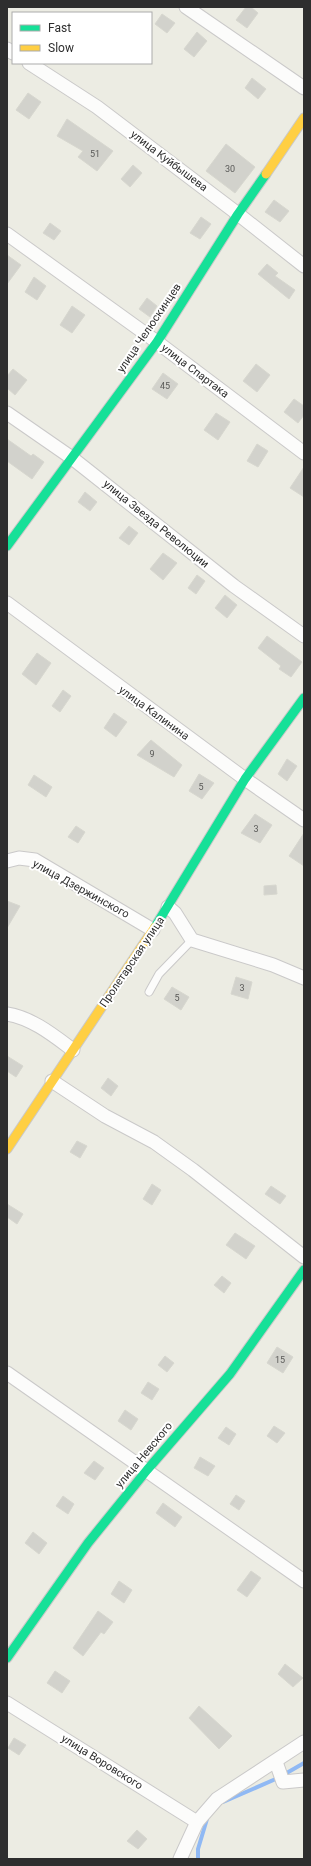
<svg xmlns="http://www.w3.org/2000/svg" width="311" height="1866" font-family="Roboto,sans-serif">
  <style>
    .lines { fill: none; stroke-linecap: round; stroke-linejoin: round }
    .stream { stroke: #90b9f4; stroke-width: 4 }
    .building { fill: #d2d2cc; stroke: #d7d7cf }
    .lane-casing { stroke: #cac9c9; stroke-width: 9 }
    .street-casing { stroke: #cac9c9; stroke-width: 15 }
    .fast-casing { stroke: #cac9c9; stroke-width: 11 }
    .slow-casing { stroke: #cac9c9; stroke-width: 11 }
    .lane { stroke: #fcfcfb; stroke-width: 7 }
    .street { stroke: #fcfcfb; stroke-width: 13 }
    .fast { stroke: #16e098; stroke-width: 9 }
    .slow { stroke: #ffcf43; stroke-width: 9 }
    .labels { text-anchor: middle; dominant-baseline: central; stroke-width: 4; stroke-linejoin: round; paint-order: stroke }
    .number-label { font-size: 9px; fill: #595957 }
    .street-label { font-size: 11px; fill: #2e2e2e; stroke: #fff }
  </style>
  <rect width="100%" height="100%" fill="#ecece3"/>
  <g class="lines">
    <g class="stream">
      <path d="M 223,1802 L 278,1778 L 304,1763"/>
      <path d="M 198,1859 L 198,1849 L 207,1819"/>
    </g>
  </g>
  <g class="building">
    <path d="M 246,7 L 251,7 L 258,13 L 247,28 L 236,20 Z"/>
    <path d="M 162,14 L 175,23 L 167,33 L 155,24 Z"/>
    <path d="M 197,32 L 207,41 L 194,57 L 184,49 Z"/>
    <path d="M 252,78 L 266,89 L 258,99 L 245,88 Z"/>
    <path d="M 28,93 L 41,102 L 29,119 L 16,110 Z"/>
    <path d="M 67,119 L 113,151 L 97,171 L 78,157 L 83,151 L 57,136 Z"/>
    <path d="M 226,144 L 255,167 L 235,193 L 206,171 Z"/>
    <path d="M 133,165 L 142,173 L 130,187 L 121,179 Z"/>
    <path d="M 274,200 L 289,211 L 280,222 L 265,212 Z"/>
    <path d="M 201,217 L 211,224 L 200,239 L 190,233 Z"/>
    <path d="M 50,223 L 61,231 L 54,240 L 43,233 Z"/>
    <path d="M 7,255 L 21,265 L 7,284 Z"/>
    <path d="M 267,264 L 278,273 L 275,276 L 295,290 L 289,299 L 258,274 Z"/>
    <path d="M 34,277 L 46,286 L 37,300 L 25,292 Z"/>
    <path d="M 147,298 L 157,306 L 150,317 L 139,309 Z"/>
    <path d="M 72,306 L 85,315 L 72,333 L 60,325 Z"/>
    <path d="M 256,364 L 270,375 L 257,392 L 243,381 Z"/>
    <path d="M 13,369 L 27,380 L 15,395 L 7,388 L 7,376 Z"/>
    <path d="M 163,373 L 178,384 L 167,399 L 152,389 Z"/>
    <path d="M 294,399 L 304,406 L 304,415 L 298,423 L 284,412 Z"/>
    <path d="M 216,413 L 230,422 L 218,440 L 204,430 Z"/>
    <path d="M 7,439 L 31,456 L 33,454 L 44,462 L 32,479 L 7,461 Z"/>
    <path d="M 257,444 L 268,451 L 258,467 L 247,461 Z"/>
    <path d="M 304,467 L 304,497 L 290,488 Z"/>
    <path d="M 85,492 L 97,502 L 90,511 L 78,502 Z"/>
    <path d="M 129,526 L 138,533 L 129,545 L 119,538 Z"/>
    <path d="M 163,553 L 177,563 L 163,580 L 150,569 Z"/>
    <path d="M 197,575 L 205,581 L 196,594 L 188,588 Z"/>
    <path d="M 225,595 L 237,605 L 227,618 L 215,608 Z"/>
    <path d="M 267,636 L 302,662 L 291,677 L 279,669 L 281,666 L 258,648 Z"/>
    <path d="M 37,653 L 51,663 L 36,685 L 22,674 Z"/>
    <path d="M 63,690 L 71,696 L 60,712 L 52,706 Z"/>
    <path d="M 114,713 L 127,722 L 116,737 L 104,728 Z"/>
    <path d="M 151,740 L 182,765 L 174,777 L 137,755 Z"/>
    <path d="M 287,759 L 297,766 L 287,781 L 278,774 Z"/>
    <path d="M 199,774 L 214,783 L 202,799 L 189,791 Z"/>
    <path d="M 34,775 L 52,787 L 46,797 L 28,785 Z"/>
    <path d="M 255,814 L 272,825 L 260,843 L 241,833 Z"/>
    <path d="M 76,826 L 85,832 L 78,843 L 68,837 Z"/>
    <path d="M 304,833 L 304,866 L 289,856 Z"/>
    <path d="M 276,885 L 277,894 L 264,895 L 264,886 Z"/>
    <path d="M 7,901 L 20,906 L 7,928 Z"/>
    <path d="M 236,977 L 252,982 L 248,999 L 231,994 Z"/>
    <path d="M 172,987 L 189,997 L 181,1010 L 164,999 Z"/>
    <path d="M 7,1056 L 23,1066 L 16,1077 L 7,1071 Z"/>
    <path d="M 108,1078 L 118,1086 L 111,1096 L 101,1088 Z"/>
    <path d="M 77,1141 L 87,1146 L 80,1158 L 70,1152 Z"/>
    <path d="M 152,1184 L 161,1190 L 152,1205 L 143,1199 Z"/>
    <path d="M 271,1186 L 286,1196 L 280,1204 L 265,1194 Z"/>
    <path d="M 7,1204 L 23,1214 L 17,1224 L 7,1217 Z"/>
    <path d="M 235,1233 L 255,1246 L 246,1259 L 226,1245 Z"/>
    <path d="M 222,1276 L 231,1283 L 224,1293 L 214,1285 Z"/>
    <path d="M 277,1347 L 293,1357 L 283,1373 L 267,1363 Z"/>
    <path d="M 165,1356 L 174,1363 L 167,1372 L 158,1365 Z"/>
    <path d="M 148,1382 L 159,1389 L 152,1400 L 141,1393 Z"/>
    <path d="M 125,1410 L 138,1419 L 131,1430 L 118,1421 Z"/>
    <path d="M 274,1426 L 285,1433 L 277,1443 L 267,1436 Z"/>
    <path d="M 226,1427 L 236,1434 L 229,1445 L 218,1438 Z"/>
    <path d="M 200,1457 L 215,1466 L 208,1476 L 194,1468 Z"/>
    <path d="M 94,1461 L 104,1468 L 95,1480 L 84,1473 Z"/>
    <path d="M 236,1495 L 245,1501 L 239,1510 L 230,1504 Z"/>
    <path d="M 63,1496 L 74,1504 L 68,1514 L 56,1506 Z"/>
    <path d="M 163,1503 L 182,1517 L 175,1527 L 156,1513 Z"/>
    <path d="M 33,1532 L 47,1543 L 39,1554 L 25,1543 Z"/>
    <path d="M 251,1571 L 261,1578 L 247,1597 L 237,1590 Z"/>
    <path d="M 119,1581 L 132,1590 L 124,1603 L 111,1594 Z"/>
    <path d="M 98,1611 L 113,1622 L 104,1634 L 101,1632 L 83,1656 L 73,1648 Z"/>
    <path d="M 285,1664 L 303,1678 L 293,1687 L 278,1674 Z"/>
    <path d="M 55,1671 L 70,1681 L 62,1693 L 47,1683 Z"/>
    <path d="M 199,1706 L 232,1736 L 219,1749 L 189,1718 Z"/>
    <path d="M 14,1738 L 26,1745 L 19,1755 L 8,1748 Z"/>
    <path d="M 137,1830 L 147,1839 L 138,1849 L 127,1841 Z"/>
  </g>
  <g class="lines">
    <defs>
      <path id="lane" d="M 149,992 L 159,974 L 192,940"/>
      <g id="street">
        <path d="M 186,7 L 304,88"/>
        <path d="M 7,49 L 13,53"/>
        <path d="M 29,63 L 97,107 L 238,214 L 304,266"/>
        <path d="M 7,234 L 157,342 L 304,453"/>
        <path d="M 7,413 L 72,458 L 234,586 L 304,636"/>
        <path d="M 7,603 L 245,779 L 304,820"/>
        <path d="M 7,861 L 19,858 L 35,860 L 153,930"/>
        <path d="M 168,907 L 175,913 L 192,940 L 273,965 L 304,978"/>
        <path d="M 7,1014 C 32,1018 53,1035 73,1050"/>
        <path d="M 52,1081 L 105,1116 L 154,1142 L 193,1170 L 304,1257"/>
        <path d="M 7,1373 L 304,1581"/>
        <path d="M 7,1703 L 197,1822"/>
        <path d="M 276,1762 L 283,1782 L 304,1780"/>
        <path d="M 180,1859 L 197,1822 L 217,1799 L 304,1742"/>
      </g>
      <g id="fast">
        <path d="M 7,546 L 157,342 L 238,214 L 266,174"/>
        <path d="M 155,927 L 245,779 L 304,698"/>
        <path d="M 7,1658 L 88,1543 L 147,1470 L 230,1374 L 304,1270"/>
      </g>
      <g id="slow">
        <path d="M 266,174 L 304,118"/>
        <path d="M 7,1149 L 155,927"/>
      </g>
    </defs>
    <use href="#lane" class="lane-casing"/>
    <use href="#street" class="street-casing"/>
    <use href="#fast" class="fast-casing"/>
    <use href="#slow" class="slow-casing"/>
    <use href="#lane" class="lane"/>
    <use href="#street" class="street"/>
    <use href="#fast" class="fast"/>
    <use href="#slow" class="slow"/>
  </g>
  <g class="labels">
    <g class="number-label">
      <text x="95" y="154">51</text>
      <text x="230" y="169">30</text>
      <text x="165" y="386">45</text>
      <text x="152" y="754">9</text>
      <text x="201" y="787">5</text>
      <text x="256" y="829">3</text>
      <text x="242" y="988">3</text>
      <text x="177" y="998">5</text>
      <text x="280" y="1360">15</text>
    </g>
    <g class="street-label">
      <text transform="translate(169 161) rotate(37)">улица Куйбышева</text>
      <text transform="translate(149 328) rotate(-56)">улица Челюскинцев</text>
      <text transform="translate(195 371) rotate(37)">улица Спартака</text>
      <text transform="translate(156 524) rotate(39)">улица Звезда Революции</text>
      <text transform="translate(154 713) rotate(36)">улица Калинина</text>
      <text transform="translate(81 889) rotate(29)">улица Дзержинского</text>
      <text transform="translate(132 962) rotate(-56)">Пролетарская улица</text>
      <text transform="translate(144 1455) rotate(-50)">улица Невского</text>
      <text transform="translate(102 1762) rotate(32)">улица Воровского</text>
    </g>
  </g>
  <rect width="311" height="1866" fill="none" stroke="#2e2e2e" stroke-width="16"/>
  <rect x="12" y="12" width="140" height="52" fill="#ffffff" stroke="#ababab"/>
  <rect x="20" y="25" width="20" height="6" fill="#16e098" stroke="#ababab"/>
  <text x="48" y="32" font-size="12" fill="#2e2e2e">Fast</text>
  <rect x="20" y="45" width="20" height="6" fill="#ffcf43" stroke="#ababab"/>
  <text x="48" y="52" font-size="12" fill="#2e2e2e">Slow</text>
</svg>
